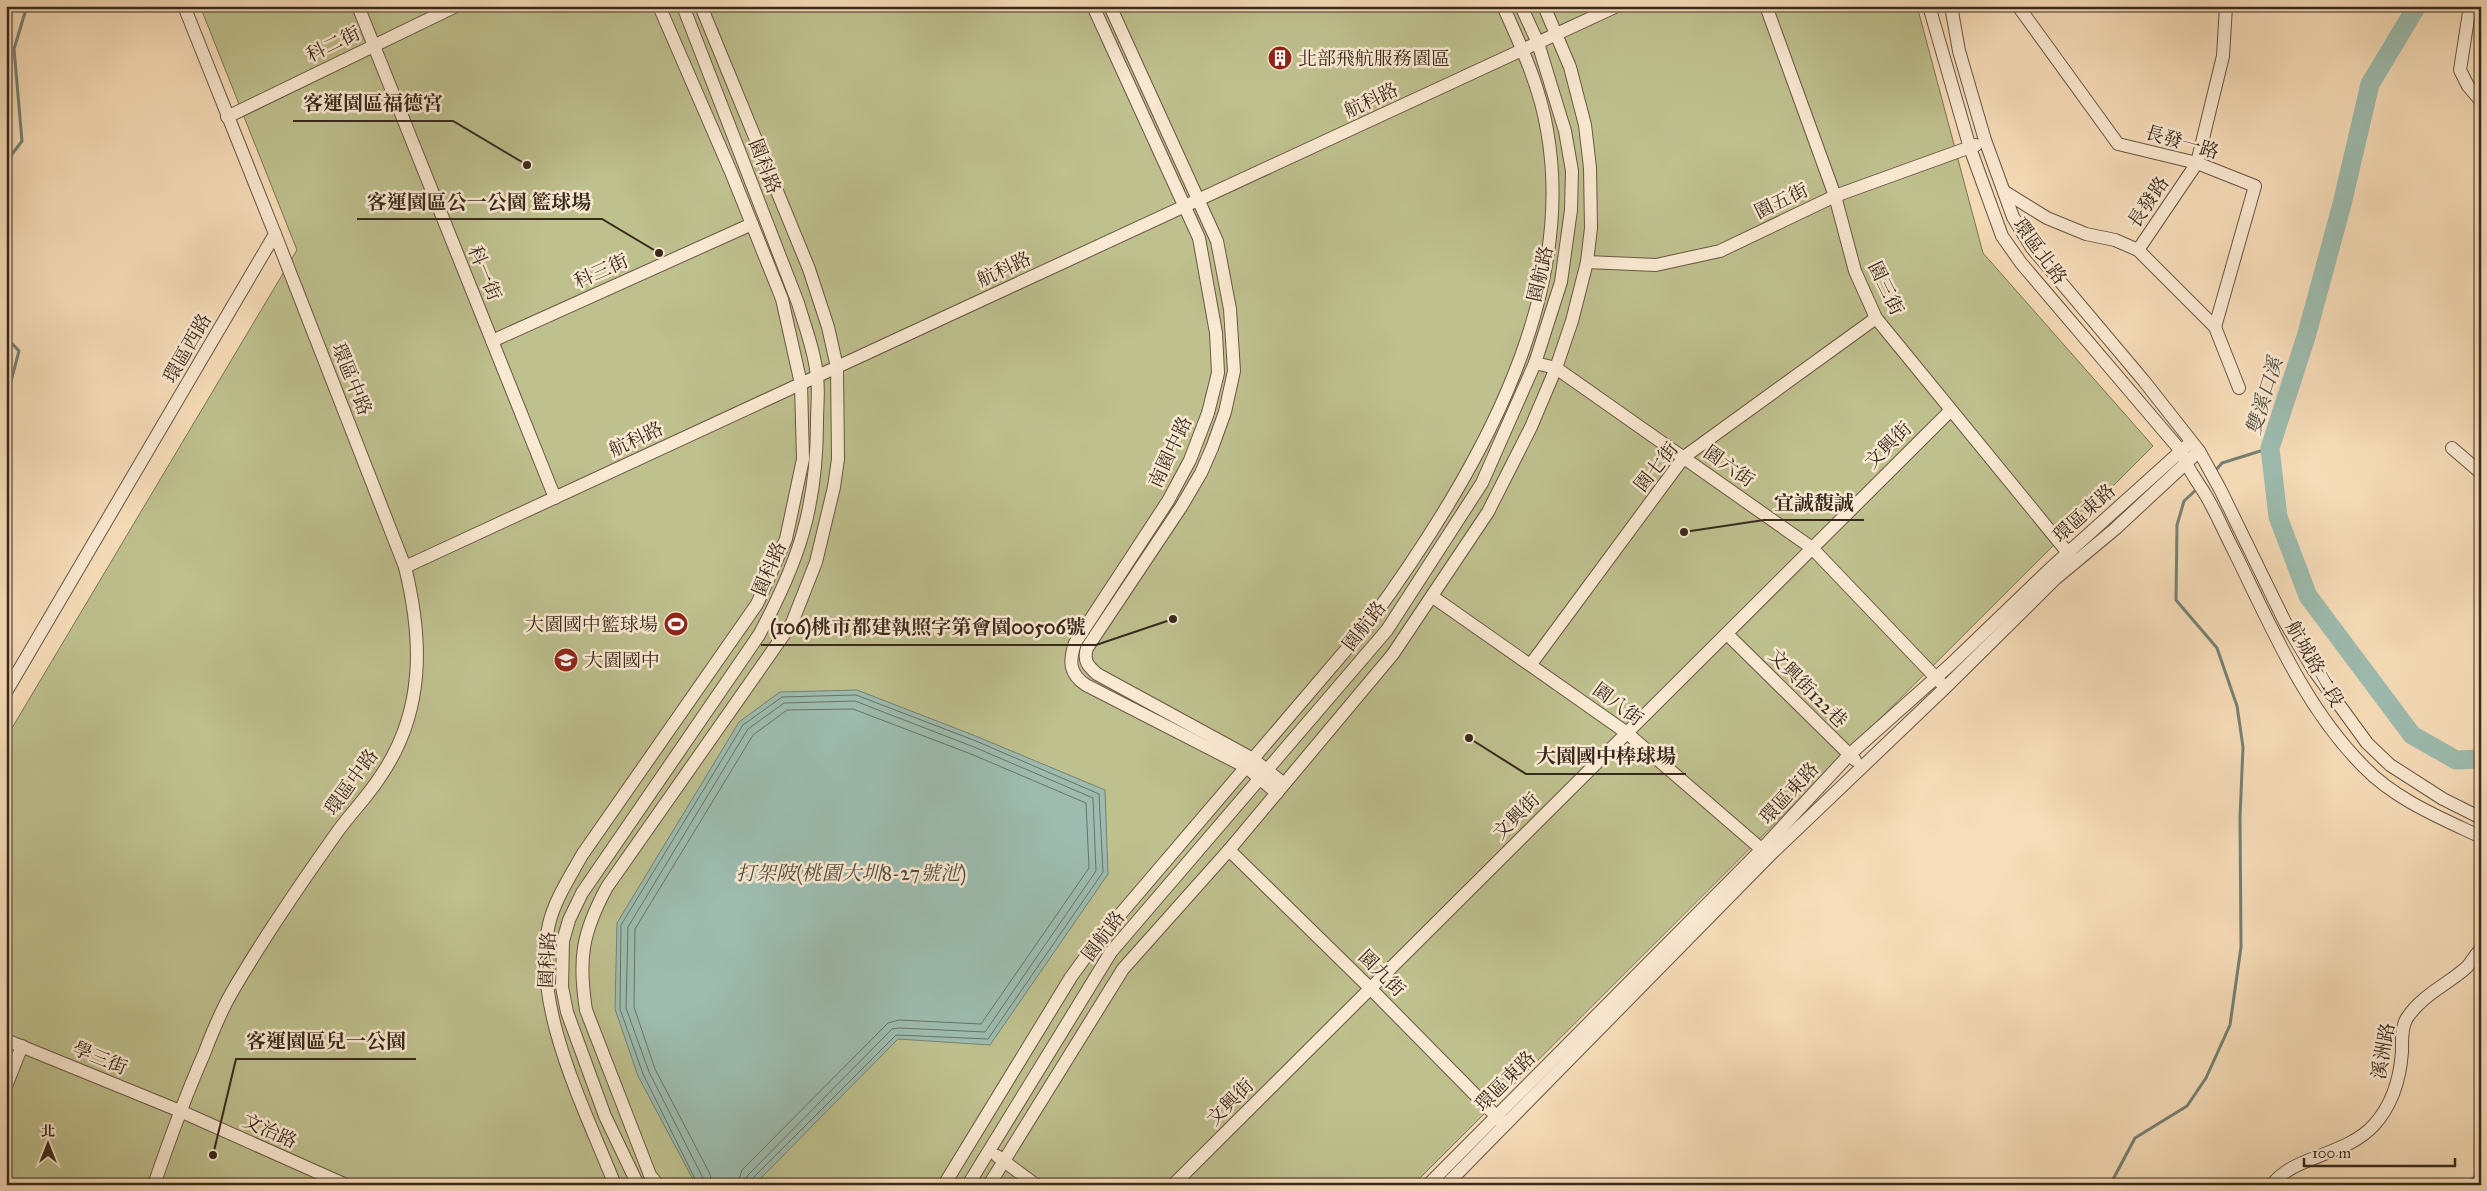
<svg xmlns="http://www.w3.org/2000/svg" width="2487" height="1191" font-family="'IM FELL Great Primer','Noto Serif TC',serif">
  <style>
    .green { fill: #bec08e; stroke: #7b7456 }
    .water { fill: #9dbcaf; stroke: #758175 }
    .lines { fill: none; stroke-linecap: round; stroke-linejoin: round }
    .shore { stroke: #6a7266; stroke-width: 1 }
    .stream { stroke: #758175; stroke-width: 3 }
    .river { stroke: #9dbcaf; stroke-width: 19 }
    .minor-casing { stroke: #685644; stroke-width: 14 }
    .minor { stroke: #fae9d2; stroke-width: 12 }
    .labels { text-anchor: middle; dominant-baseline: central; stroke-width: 5; stroke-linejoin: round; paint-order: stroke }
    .street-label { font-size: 19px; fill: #38291d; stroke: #fae9d2 }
    .poi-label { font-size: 19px; fill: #38291d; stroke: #fae9d2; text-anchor: start }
    .water-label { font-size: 20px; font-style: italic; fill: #514e42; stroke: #fae9d2 }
    .leader { fill: none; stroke: #38291d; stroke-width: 2 }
    .callout-dot { fill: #38291d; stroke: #fae9d2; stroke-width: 2 }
    .callout-label { font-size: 20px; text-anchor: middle; font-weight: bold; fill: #38291d; stroke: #fae9d2; stroke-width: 5; stroke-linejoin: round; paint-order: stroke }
  </style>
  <rect width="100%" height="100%" fill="#f7ddb9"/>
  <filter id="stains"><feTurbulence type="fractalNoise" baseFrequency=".004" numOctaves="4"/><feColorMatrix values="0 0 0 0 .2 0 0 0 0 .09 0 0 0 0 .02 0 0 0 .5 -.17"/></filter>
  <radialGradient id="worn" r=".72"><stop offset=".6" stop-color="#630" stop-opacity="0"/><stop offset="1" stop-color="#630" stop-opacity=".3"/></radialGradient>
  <path class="green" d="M 200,6 L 1917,6 L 1983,253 L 2153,446 L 1413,1185 L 6,1185 L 6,738 L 297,250 Z"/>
  <path class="water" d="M 857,690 L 978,737 L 1105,790 L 1108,874 L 990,1045 L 898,1039 L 754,1185 L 696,1185 L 638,1076 L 615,1009 L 617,923 L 739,722 L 780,692 Z"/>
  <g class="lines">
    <g class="shore">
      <path d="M 698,1185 L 643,1074 L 620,1009 L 621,925 L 743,725 L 782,697 L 856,695 L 976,741 L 1099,794 L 1103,872 L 988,1039 L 896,1035 L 752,1179 L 751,1185"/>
      <path d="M 704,1185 L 703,1178 L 649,1072 L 626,1008 L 628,927 L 748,729 L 784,703 L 855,701 L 974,747 L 1093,798 L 1096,871 L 985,1032 L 899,1028 L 892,1029 L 748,1175 L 744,1185"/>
      <path d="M 712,1185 L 710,1174 L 655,1069 L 634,1007 L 635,929 L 753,735 L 787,710 L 853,709 L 971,754 L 1086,803 L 1089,868 L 981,1024 L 899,1020 L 888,1023 L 742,1170 L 737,1185"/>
    </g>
    <g class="stream">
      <path d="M 6,162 L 22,141 L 14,49 L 27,6"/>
      <path d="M 6,337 L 19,351 L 6,400"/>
      <path d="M 2215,471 L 2222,463 L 2270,448"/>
      <path d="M 2110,1185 L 2135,1138 L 2187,1106 L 2206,1078 L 2230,1025 L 2241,947 L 2240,817 L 2243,747 L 2237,706 L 2217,648 L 2176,600 L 2177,525 L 2184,501 L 2198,488"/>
      <path d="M 2466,1185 L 2481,1171"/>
    </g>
    <path class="river" d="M 2417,6 L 2370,84 L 2342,204 L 2306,337 L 2270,448 L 2278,517 L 2308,596 L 2412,735 L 2456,760 L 2481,759"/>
    <defs>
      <g id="minor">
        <path d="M 358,6 L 555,498"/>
        <path d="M 1093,6 L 1199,238 L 1216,333 L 1218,373 L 1208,413 L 1190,460 L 1168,501 L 1075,643 C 1069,661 1069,674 1086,685 L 1246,767 L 1277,793"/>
        <path d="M 1110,6 L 1217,241 L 1230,309 L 1234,371 L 1225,412 L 1212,448 L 1201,473 L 1181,507 L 1087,648 C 1083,661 1088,666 1097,674 L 1253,759 L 1284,784"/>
        <path d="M 1766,6 L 1835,196 L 1855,271 L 1876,318 L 2073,559"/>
        <path d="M 1929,6 L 1970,148 L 2002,236 L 2021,263 L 2181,451 C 2186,467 2196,479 2205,494 C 2216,512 2224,532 2234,551 C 2271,626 2304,707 2364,767 C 2396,800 2441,818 2481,837"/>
        <path d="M 1951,6 L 1959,51 L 1985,140 L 2013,217 L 2032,248 L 2144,381 L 2199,451 L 2220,489 L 2285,622 L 2313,669 L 2367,743 L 2390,765 L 2443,799 L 2481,818"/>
        <path d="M 2018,6 L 2118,144 L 2197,163 L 2255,186 L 2215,327"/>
        <path d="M 2470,6 L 2460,70 L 2468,86 L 2481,101"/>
        <path d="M 227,117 L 456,6"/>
        <path d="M 2005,192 L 2047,218 L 2086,234 L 2115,240 L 2138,250 L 2215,327 L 2239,388"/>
        <path d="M 2138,250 L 2197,163 L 2223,56 L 2226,6"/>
        <path d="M 1587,262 L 1656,265 L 1720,251 L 1835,196 L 1976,145"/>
        <path d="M 492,341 L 752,224"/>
        <path d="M 1535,363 L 1556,368 L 1812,548 L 1940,682"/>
        <path d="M 2452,448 L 2481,473"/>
        <path d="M 405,567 L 1617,6"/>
        <path d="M 1433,597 L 1627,733 L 1767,854"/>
        <path d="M 1727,634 L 1855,760"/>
        <path d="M 1531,664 L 1684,457 L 1876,318"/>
        <path d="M 6,692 L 275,234 L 184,6"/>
        <path d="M 1229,850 L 1371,989 L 1502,1122"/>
        <path d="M 6,1040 L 180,1111 L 346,1185"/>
        <path d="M 6,1086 L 22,1046"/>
        <path d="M 997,1156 L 1036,1185"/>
        <path d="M 154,1185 C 169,1141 185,1097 204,1054 C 212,1033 221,1011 232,992 C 264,937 301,883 338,831 C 351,813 368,796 380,777 C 425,712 423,640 405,567 L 275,234"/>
        <path d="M 615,1185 C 585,1109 531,1006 549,924 C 555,899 570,877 582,855 L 757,604 L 786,539 L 803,459 L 801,384 L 782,299 L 731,172 L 659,6"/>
        <path d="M 638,1185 L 605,1116 L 567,1012 L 562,987 L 563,941 L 569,920 L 582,893 L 759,635 C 799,561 817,507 817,422 C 817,407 819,391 817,377 C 815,352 805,327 798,303 L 683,6"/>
        <path d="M 658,1185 L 650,1175 L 586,1010 C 578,959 582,933 607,887 L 792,623 L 816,562 L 834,487 L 838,459 L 837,367 L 828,327 L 809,269 L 701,6"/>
        <path d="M 944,1185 L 1071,977 L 1095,944 L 1368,624 C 1467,489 1579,306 1547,130 C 1540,87 1521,46 1503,6"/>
        <path d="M 968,1185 L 1111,952 L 1387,630 L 1482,483 L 1535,363 L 1561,282 L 1571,210 L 1572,171 L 1565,131 L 1538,43 L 1521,6"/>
        <path d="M 989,1185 L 1123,969 L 1229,850 L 1393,654 L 1488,512 L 1531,427 L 1556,368 L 1572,321 L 1587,262 L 1591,228 L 1590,168 L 1585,125 L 1570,67 L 1544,6"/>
        <path d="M 1173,1185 L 1950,411"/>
        <path d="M 1428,1185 L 1761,850 L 1849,755 L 1950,665 L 2051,568 L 2191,442"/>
        <path d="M 1446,1185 L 1770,855 L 1946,687 L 2055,579 L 2115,529 L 2199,451"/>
        <path d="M 2272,1185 C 2292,1156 2346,1156 2374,1125 C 2393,1104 2400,1079 2402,1052 C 2402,1041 2401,1027 2407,1018 C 2422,995 2447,985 2467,967 C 2472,961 2476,954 2481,949"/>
      </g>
    </defs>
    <use href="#minor" class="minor-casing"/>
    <use href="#minor" class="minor"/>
  </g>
  <defs>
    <symbol id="building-disc" viewBox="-11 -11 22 22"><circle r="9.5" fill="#8f2418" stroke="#fae9d2"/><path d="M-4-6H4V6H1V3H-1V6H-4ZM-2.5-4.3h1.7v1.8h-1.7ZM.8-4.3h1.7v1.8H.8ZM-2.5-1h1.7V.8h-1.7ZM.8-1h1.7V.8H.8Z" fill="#fff"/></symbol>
    <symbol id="stadium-disc" viewBox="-11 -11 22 22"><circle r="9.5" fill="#8f2418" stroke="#fae9d2"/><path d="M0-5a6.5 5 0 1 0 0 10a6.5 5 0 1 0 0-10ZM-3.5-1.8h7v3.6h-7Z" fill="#fff"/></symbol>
    <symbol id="school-disc" viewBox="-11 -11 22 22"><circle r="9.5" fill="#8f2418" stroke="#fae9d2"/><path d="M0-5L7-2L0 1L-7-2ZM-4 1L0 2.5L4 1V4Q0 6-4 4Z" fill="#fff"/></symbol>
  </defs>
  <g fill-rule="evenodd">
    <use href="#building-disc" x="1266" y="44" width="28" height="28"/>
    <use href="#stadium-disc" x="662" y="610" width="28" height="28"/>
    <use href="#school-disc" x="552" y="646" width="28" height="28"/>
  </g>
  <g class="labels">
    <g class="street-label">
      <text transform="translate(333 44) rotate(-26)">科二街</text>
      <text transform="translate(1371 100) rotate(-25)">航科路</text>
      <text transform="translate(2182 142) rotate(16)">長發一路</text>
      <text transform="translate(765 166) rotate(69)">園科路</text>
      <text transform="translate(1781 201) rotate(-26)">園五街</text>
      <text transform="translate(2148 202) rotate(-56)">長發路</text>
      <text transform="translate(2040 251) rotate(54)">環區北路</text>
      <text transform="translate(1004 269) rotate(-25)">航科路</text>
      <text transform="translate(601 271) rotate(-24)">科三街</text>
      <text transform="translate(485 273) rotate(68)">科一街</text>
      <text transform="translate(1540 274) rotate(-77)">園航路</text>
      <text transform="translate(1886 288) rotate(64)">園三街</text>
      <text transform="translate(187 348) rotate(-60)">環區西路</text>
      <text transform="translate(352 379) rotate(68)">環區中路</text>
      <text transform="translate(636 439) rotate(-25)">航科路</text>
      <text transform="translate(1888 445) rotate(-45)">文興街</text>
      <text transform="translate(1170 452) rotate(-65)">南園中路</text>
      <text transform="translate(1729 466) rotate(35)">園六街</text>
      <text transform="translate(1656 467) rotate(-51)">園七街</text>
      <text transform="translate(2084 513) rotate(-42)">環區東路</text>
      <text transform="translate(769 569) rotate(-67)">園科路</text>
      <text transform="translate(1364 626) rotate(-52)">園航路</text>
      <text transform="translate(2315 664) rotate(60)">航城路二段</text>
      <text transform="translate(1808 688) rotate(45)">文興街122巷</text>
      <text transform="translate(1618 704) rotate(37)">園八街</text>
      <text transform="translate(351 782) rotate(-54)">環區中路</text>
      <text transform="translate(1789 793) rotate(-47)">環區東路</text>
      <text transform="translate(1516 816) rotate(-45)">文興街</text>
      <text transform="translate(1103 936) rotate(-53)">園航路</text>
      <text transform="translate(547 960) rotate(-87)">園科路</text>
      <text transform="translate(1382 973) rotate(45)">園九街</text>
      <text transform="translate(2383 1051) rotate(-80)">溪洲路</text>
      <text transform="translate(100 1058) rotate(22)">學三街</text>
      <text transform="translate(1505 1081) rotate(-45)">環區東路</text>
      <text transform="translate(1230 1102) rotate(-45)">文興街</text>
      <text transform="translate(270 1131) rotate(24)">文治路</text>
    </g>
    <g class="poi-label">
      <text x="1298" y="58">北部飛航服務園區</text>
      <text x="658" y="624" text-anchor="end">大園國中籃球場</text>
      <text x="584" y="660">大園國中</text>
    </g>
    <g class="water-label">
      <text transform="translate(2264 396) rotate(-73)">雙溪口溪</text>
      <text x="851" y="873">打架陂(桃園大圳8-27號池)</text>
    </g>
  </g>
  <path class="leader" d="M527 165L453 121H293M659 253L602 219H357M1684 532L1764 520H1864M1173 619L1096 645H761M1469 738L1526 774H1686M213 1155L236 1059H416"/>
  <g class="callout-dot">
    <circle cx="527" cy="165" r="5"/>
    <circle cx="659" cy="253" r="5"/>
    <circle cx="1684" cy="532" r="5"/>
    <circle cx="1173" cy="619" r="5"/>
    <circle cx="1469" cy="738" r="5"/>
    <circle cx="213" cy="1155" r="5"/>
  </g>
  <g class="callout-label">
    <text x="373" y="110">客運園區福德宮</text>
    <text x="479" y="209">客運園區公一公園 籃球場</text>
    <text x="1814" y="510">宜誠馥誠</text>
    <text x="928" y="634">(106)桃市都建執照字第會園00506號</text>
    <text x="1606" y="763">大園國中棒球場</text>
    <text x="326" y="1048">客運園區兒一公園</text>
  </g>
  <rect width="2487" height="1191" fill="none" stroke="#f7ddb9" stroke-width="25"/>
  <rect x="8" y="8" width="2472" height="1176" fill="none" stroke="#38291d" stroke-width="2.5"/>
  <rect x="12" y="12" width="2462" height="1166" fill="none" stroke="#38291d"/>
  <g transform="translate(48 1144)" stroke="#fae9d2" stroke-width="4" paint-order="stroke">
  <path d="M0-4L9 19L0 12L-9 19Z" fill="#38291d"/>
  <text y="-8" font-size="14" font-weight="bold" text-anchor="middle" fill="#38291d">北</text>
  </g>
  <path d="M2304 1158v8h151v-8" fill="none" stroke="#38291d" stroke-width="2.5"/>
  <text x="2312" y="1158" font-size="15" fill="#38291d" stroke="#fae9d2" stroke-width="4" paint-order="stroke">100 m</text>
  <rect width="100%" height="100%" filter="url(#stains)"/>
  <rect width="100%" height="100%" fill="url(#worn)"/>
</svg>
